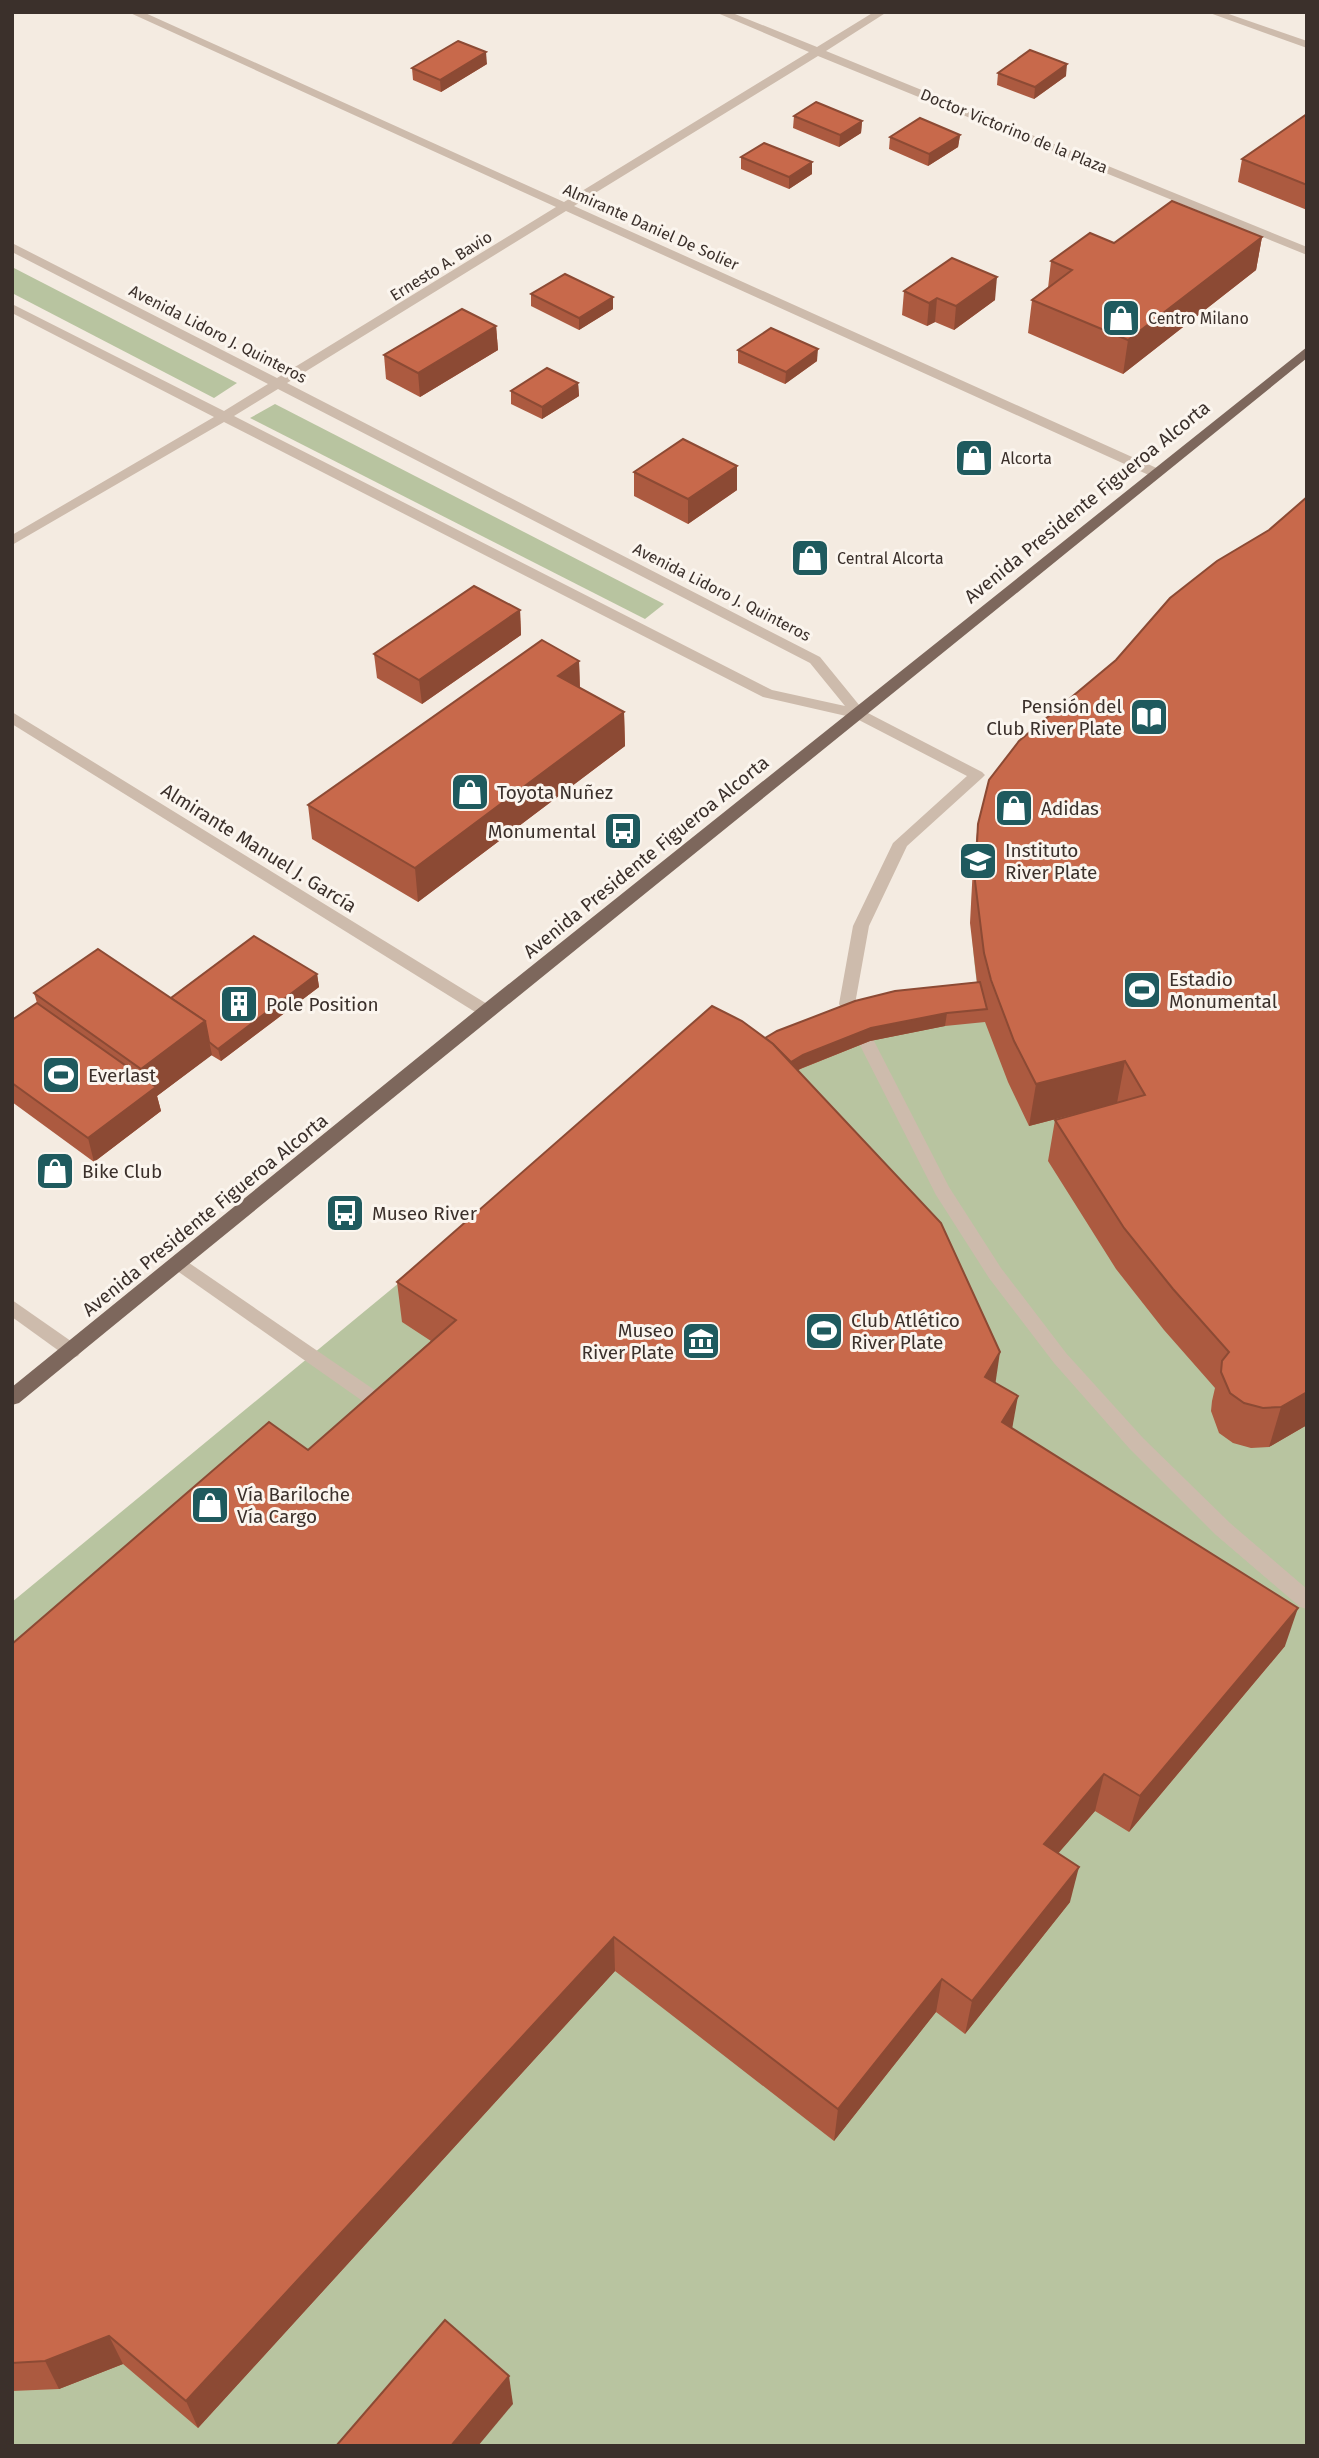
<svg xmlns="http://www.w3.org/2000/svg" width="1319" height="2458" font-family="'Fira Sans',sans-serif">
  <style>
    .green { fill: #b8c4a0 }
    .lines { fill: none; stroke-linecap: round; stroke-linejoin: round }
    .minor { fill: #cdbbac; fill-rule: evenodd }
    .major { fill: #7d675c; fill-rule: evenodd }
    .wall { fill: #ac5a40 }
    .shaded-wall { fill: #8c4a34 }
    .building { fill: #c8694b; stroke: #8c4a34; stroke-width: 2 }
    .labels { text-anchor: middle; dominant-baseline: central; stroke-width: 6; stroke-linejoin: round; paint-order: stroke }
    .far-street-label { font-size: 16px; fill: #3b302b; stroke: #fbf5ee }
    .far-poi-label { font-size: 16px; fill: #3b302b; stroke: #fbf5ee; text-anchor: start }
    .street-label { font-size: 19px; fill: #3b302b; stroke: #fbf5ee }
    .poi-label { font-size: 19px; fill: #3b302b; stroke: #fbf5ee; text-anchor: start }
  </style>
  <rect width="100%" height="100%" fill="#f4ebe1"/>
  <g class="green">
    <path d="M 12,267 L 237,383 L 214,398 L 12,293 Z"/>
    <path d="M 275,404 L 664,604 L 645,619 L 250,418 Z"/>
    <path d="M 1307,531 L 1307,2446 L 12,2446 L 12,1602 L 696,1038 L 733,1059 C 812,1008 885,990 977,984 C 969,921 968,885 984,823 Z"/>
  </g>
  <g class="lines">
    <g class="minor">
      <path d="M 128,12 L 143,12 L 564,202 L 809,52 L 715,12 L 730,12 L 817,47 L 874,12 L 887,12 L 826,51 L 1307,247 L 1307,255 L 818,56 L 574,206 L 1161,470 L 1161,476 L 1151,476 L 566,211 L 287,383 L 820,657 L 864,711 L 982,772 L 985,775 L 982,778 L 907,846 L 869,926 L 855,1004 L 949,1187 L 1001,1268 L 1066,1353 L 1143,1438 L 1230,1523 L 1307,1589 L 1307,1609 L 1300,1607 L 1216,1535 L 1129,1448 L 1054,1363 L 989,1278 L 936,1195 L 839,1004 L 853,926 L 893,843 L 967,776 L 855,718 L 763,697 L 224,422 L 12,545 L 12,535 L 214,417 L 12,313 L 12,304 L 224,411 L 268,384 L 12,252 L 12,243 L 277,378 L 556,207 ZM 278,389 L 810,663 L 845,706 L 772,690 L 234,416 Z"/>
      <path d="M 1207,12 L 1223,12 L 1307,41 L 1307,48 Z"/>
      <path d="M 12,712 L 492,1007 L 494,1011 L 492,1015 L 480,1015 L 12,724 Z"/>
      <path d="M 179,1256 L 395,1404 L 397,1409 L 395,1414 L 388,1416 L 381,1414 L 173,1268 L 170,1263 L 173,1258 Z"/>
      <path d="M 12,1300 L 78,1346 L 81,1351 L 78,1356 L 72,1358 L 66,1356 L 12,1317 Z"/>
    </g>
    <path class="major" d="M 1307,347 L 1307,358 C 878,706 446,1053 19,1403 L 12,1405 L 12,1387 L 480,1007 Z"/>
  </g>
  <g class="wall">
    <path d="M 487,64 L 441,92 L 413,80 L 412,68 Z"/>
    <path d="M 998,73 L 1066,76 L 1034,99 L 997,85 Z"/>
    <path d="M 1307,114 L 1307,210 L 1238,182 L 1242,159 Z"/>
    <path d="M 794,116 L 862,121 L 861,133 L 839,147 L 793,128 Z"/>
    <path d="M 960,135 L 958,147 L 928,166 L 889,149 L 890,137 Z"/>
    <path d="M 741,157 L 812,174 L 789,189 L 741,169 Z"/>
    <path d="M 1262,237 L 1256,270 L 1123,374 L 1028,333 L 1032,300 L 1048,288 L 1051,261 L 1114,243 Z"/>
    <path d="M 904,291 L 995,300 L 954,330 L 935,322 L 927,326 L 902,315 Z"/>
    <path d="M 531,294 L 613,297 L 613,309 L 579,330 L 531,306 Z"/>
    <path d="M 496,326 L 498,350 L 420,397 L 386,379 L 384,355 Z"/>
    <path d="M 738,350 L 817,361 L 785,384 L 738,363 Z"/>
    <path d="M 578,383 L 579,396 L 542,419 L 511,404 L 511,391 Z"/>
    <path d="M 634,472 L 737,490 L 688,524 L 634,496 Z"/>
    <path d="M 520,610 L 521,635 L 422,704 L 377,678 L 374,654 Z"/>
    <path d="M 579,661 L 580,688 L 624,712 L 625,746 L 418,902 L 312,839 L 308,805 Z"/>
    <path d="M 1019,741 L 1307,1425 L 1269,1447 L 1251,1448 L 1233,1443 L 1219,1433 L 1211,1411 L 1212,1401 L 1215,1388 L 1164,1330 L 1116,1269 L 1048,1161 L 1055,1120 L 1106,1106 L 1029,1126 L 1008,1082 L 985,1022 L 945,1026 L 870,1041 L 798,1070 L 996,1383 L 1012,1429 L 1285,1646 L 1129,1832 L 1095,1811 L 1058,1853 L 1070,1902 L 965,2034 L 936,2012 L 834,2141 L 615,1971 L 198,2428 L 123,2364 L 59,2389 L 12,2391 L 12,1644 L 308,1450 L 431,1341 L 402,1322 L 397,1282 L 765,1038 L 977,983 L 970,923 L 973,866 L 978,824 Z"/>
    <path d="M 317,974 L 319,987 L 221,1061 L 211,1055 L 157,1096 L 161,1111 L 94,1162 L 12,1102 L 12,1020 L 37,1003 L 34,993 L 171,998 Z"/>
  </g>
  <g class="shaded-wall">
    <path d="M 486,52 L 487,64 L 441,92 L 440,80 Z"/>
    <path d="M 1067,64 L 1066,76 L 1034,99 L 1035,87 Z"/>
    <path d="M 862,121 L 861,133 L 839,147 L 840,135 Z"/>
    <path d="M 960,135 L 958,147 L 928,166 L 929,154 Z"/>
    <path d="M 812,162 L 812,174 L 789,189 L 789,177 Z"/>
    <path d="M 1262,237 L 1256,270 L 1123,374 L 1128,340 Z"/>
    <path d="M 997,277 L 995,300 L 954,330 L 956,306 Z"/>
    <path d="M 613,297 L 613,309 L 579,330 L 579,318 Z"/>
    <path d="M 937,298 L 935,322 L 927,326 L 929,303 Z"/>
    <path d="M 496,326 L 498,350 L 420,397 L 418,373 Z"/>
    <path d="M 818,349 L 817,361 L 785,384 L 786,372 Z"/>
    <path d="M 578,383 L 579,396 L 542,419 L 542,407 Z"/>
    <path d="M 737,466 L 737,490 L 688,524 L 688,499 Z"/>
    <path d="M 520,610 L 521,635 L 422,704 L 419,680 Z"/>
    <path d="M 579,661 L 580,695 L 558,676 Z"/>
    <path d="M 624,712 L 625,746 L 418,902 L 415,868 Z"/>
    <path d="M 317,974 L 319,987 L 221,1061 L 218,1049 Z"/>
    <path d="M 947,1013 L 945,1026 L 870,1041 L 802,1068 L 771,1085 L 772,1073 L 803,1055 L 871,1028 Z"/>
    <path d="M 205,1021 L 212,1055 L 157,1096 L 161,1111 L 94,1162 L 88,1138 L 147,1094 L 141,1069 Z"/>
    <path d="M 1125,1061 L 1117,1103 L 1029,1126 L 1036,1084 Z"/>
    <path d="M 1000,1352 L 994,1393 L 985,1377 Z"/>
    <path d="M 1307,1392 L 1307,1425 L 1269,1447 L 1281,1407 Z"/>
    <path d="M 1018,1396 L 1011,1435 L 1002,1422 Z"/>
    <path d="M 1298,1608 L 1285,1646 L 1129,1832 L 1140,1796 Z"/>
    <path d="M 1104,1774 L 1095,1811 L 1036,1879 L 1044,1844 Z"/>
    <path d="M 1079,1867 L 1070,1902 L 965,2034 L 972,2001 Z"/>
    <path d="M 614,1937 L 615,1971 L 198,2428 L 186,2401 Z"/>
    <path d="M 942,1979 L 936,2012 L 834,2141 L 838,2109 Z"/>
    <path d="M 109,2336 L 123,2364 L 59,2389 L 45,2361 Z"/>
    <path d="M 509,2376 L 513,2404 L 478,2446 L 451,2446 Z"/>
  </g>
  <g class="building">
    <path d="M 458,41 L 486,52 L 440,80 L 412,68 Z"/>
    <path d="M 1030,50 L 1067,64 L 1035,87 L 998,73 Z"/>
    <path d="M 816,102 L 862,121 L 840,135 L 794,116 Z"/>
    <path d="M 1307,114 L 1307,185 L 1242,159 Z"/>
    <path d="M 920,118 L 960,135 L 929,154 L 890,137 Z"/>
    <path d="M 764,143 L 812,162 L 789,177 L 741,157 Z"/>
    <path d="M 1172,201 L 1262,237 L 1128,340 L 1032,300 L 1072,270 L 1051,261 L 1090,233 L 1114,243 Z"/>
    <path d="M 952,258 L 997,277 L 956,306 L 937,298 L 929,303 L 904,291 Z"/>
    <path d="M 565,274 L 613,297 L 579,318 L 531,294 Z"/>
    <path d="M 462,309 L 496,326 L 418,373 L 384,355 Z"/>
    <path d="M 771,328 L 818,349 L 786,372 L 738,350 Z"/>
    <path d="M 547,368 L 578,383 L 542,407 L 511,391 Z"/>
    <path d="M 683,439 L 737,466 L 688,499 L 634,472 Z"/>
    <path d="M 1307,497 L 1307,1392 L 1281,1407 L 1263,1408 L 1244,1403 L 1230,1393 L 1221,1372 L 1222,1361 L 1229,1352 L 1173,1289 L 1124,1228 L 1055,1120 L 1145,1095 L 1125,1061 L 1036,1084 L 1014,1041 L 991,980 L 984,953 L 975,881 L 978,824 L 989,780 L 1019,741 L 1116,660 L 1170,598 L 1217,561 L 1269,530 Z"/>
    <path d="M 474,586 L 520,610 L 419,680 L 374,654 Z"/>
    <path d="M 542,640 L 579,661 L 558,676 L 624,712 L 415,868 L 308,805 Z"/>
    <path d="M 254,936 L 317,974 L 218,1049 L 209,1042 L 205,1021 L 171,998 Z"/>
    <path d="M 98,949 L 205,1021 L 141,1069 L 34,993 Z"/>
    <path d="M 980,982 L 987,1009 L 947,1013 L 871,1028 L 803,1055 L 791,1062 L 773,1044 L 765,1038 L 777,1031 L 855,1001 L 895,991 Z"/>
    <path d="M 37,1003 L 156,1087 L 88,1138 L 12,1083 L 12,1020 Z"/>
    <path d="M 712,1006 L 742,1021 L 773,1044 L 941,1223 L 1000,1352 L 985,1377 L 1018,1396 L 1002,1422 L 1298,1608 L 1140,1796 L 1104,1774 L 1044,1844 L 1079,1867 L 972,2001 L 942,1979 L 838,2109 L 614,1937 L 186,2401 L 109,2336 L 45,2361 L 12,2363 L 12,1644 L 269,1422 L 308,1450 L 456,1320 L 397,1282 Z"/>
    <path d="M 445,2320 L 509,2376 L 451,2446 L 336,2446 Z"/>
  </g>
  <defs>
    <symbol id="shop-square" viewBox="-11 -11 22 22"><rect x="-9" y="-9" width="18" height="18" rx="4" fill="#1f5a5e" stroke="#fbf5ee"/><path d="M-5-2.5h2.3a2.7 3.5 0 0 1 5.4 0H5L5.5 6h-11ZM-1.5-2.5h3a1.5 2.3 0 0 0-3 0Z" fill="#fff"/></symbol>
    <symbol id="library-square" viewBox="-11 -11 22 22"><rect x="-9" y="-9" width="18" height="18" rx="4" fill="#1f5a5e" stroke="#fbf5ee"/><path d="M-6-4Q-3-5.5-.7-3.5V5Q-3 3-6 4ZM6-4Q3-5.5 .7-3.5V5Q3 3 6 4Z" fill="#fff"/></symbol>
    <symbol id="bus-square" viewBox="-11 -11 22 22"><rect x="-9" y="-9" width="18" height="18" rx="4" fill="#1f5a5e" stroke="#fbf5ee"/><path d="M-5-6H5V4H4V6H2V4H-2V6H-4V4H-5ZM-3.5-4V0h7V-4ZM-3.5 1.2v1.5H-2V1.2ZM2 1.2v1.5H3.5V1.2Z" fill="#fff"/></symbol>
    <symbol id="school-square" viewBox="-11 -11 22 22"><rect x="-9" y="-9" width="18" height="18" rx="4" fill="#1f5a5e" stroke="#fbf5ee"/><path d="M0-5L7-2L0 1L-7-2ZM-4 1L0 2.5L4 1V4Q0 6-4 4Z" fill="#fff"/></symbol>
    <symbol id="stadium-square" viewBox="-11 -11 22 22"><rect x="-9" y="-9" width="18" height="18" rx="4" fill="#1f5a5e" stroke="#fbf5ee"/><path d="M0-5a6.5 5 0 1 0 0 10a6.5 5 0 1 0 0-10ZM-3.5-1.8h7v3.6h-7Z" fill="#fff"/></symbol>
    <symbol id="building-square" viewBox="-11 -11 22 22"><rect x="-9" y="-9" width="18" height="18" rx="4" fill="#1f5a5e" stroke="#fbf5ee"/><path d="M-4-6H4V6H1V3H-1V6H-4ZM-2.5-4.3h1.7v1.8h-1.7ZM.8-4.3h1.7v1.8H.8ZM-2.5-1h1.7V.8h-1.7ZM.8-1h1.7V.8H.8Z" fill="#fff"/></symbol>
    <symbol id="museum-square" viewBox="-11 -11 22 22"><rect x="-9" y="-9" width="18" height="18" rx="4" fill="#1f5a5e" stroke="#fbf5ee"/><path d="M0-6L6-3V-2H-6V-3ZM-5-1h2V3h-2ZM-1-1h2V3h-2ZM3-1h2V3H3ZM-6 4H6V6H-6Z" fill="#fff"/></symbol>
  </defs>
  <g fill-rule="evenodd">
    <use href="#shop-square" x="1099" y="296" width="44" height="44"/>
    <use href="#shop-square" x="952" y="436" width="44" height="44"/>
    <use href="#shop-square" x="788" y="536" width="44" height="44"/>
    <use href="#library-square" x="1127" y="695" width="44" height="44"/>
    <use href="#shop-square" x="448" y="770" width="44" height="44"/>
    <use href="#shop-square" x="992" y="786" width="44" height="44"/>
    <use href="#bus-square" x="601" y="809" width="44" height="44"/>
    <use href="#school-square" x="956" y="839" width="44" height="44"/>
    <use href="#stadium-square" x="1120" y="968" width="44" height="44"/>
    <use href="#building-square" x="217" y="982" width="44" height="44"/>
    <use href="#stadium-square" x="39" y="1053" width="44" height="44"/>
    <use href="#shop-square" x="33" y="1149" width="44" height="44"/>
    <use href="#bus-square" x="323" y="1191" width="44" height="44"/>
    <use href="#stadium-square" x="802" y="1309" width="44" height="44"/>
    <use href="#museum-square" x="679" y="1319" width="44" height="44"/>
    <use href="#shop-square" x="188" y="1483" width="44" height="44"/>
  </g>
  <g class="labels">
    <g class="far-street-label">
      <text transform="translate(1014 131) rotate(22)">Doctor Victorino de la Plaza</text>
      <text transform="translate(651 227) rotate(24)">Almirante Daniel De Solier</text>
      <text transform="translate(441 266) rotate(-32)">Ernesto A. Bavio</text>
      <text transform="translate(218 334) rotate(27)">Avenida Lidoro J. Quinteros</text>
      <text transform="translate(722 592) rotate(27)">Avenida Lidoro J. Quinteros</text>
    </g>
    <g class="far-poi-label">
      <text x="1148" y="318">Centro Milano</text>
      <text x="1001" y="458">Alcorta</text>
      <text x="837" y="558">Central Alcorta</text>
    </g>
    <g class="street-label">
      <text transform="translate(1087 502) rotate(-39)">Avenida Presidente Figueroa Alcorta</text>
      <text transform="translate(259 848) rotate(32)">Almirante Manuel J. García</text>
      <text transform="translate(646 857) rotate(-39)">Avenida Presidente Figueroa Alcorta</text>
      <text transform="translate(205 1215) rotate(-39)">Avenida Presidente Figueroa Alcorta</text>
    </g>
    <g class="poi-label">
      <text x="1122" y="706" text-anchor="end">Pensión del<tspan x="1122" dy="22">Club River Plate</tspan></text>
      <text x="497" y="792">Toyota Nuñez</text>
      <text x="1041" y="808">Adidas</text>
      <text x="596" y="831" text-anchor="end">Monumental</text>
      <text x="1005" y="850">Instituto<tspan x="1005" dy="22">River Plate</tspan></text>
      <text x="1169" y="979">Estadio<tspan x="1169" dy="22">Monumental</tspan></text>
      <text x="266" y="1004">Pole Position</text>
      <text x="88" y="1075">Everlast</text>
      <text x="82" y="1171">Bike Club</text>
      <text x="372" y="1213">Museo River</text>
      <text x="851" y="1320">Club Atlético<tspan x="851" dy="22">River Plate</tspan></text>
      <text x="674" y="1330" text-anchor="end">Museo<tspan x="674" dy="22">River Plate</tspan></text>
      <text x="237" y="1494">Vía Bariloche<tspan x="237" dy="22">Vía Cargo</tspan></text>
    </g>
  </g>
  <rect width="1319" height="2458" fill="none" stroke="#3b302b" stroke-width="28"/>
</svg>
